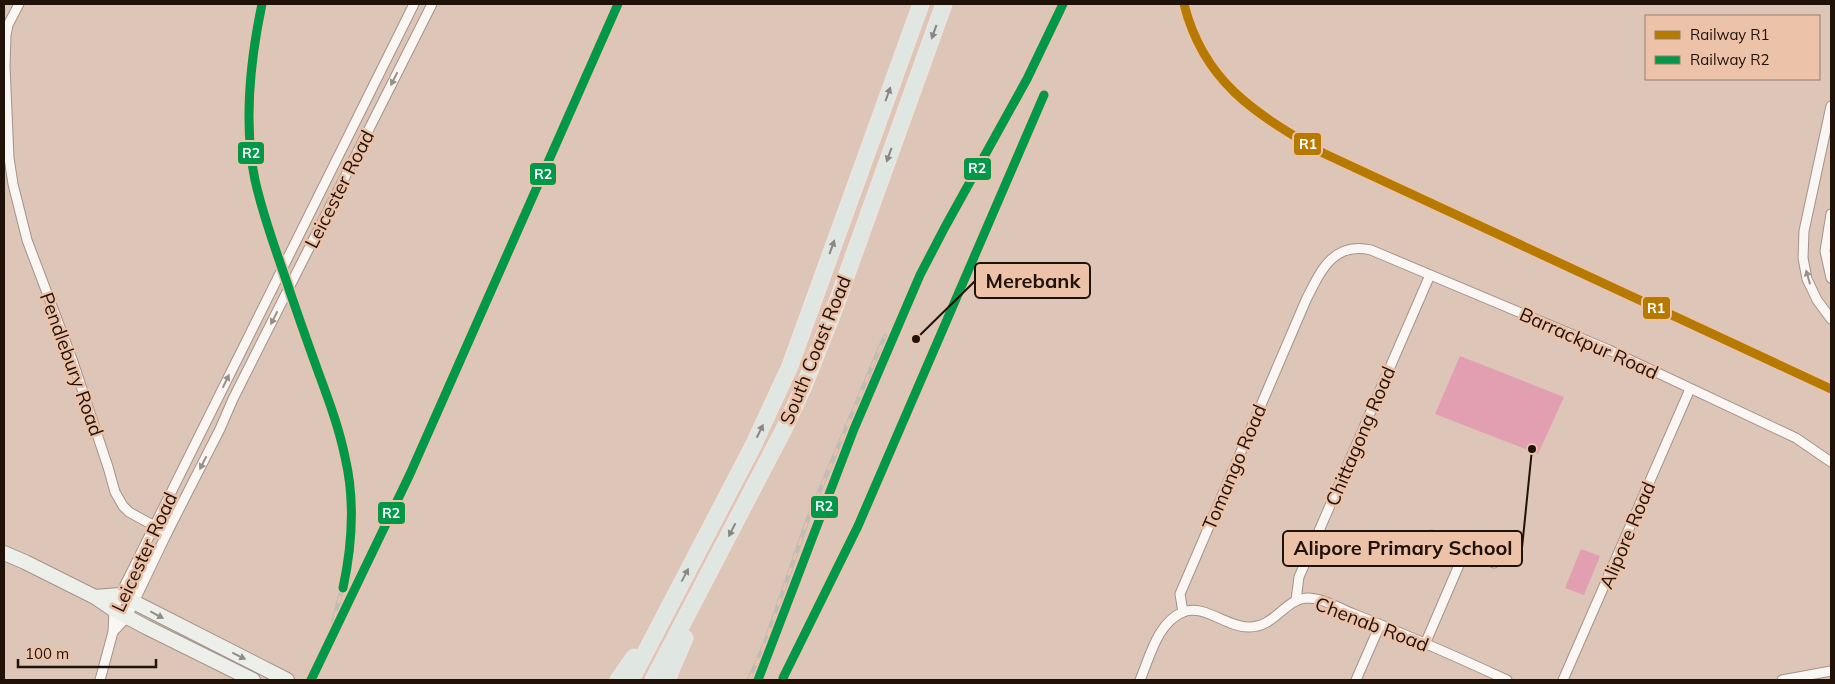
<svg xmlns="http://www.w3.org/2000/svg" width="1835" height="684" font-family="Mulish,sans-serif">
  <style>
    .green { fill: #e39fb2 }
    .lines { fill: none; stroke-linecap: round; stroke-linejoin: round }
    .street-casing { stroke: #a49288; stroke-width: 11 }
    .secondary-casing { stroke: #a49288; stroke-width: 16 }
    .primary-casing { stroke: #f0e5df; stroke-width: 17 }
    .street { stroke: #faf6f4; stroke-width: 9 }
    .secondary { stroke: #edefeb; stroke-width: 14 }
    .primary { stroke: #e0e6e2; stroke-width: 15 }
    .rail-casing { stroke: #c1bbb7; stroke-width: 4.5 }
    .rail { stroke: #ecc2a9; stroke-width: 2.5; stroke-dasharray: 8; stroke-linecap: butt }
    .rail-1-casing { stroke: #ecc2a9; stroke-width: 12 }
    .rail-2-casing { stroke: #ecc2a9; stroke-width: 12 }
    .rail-1 { stroke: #b67a03; stroke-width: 9 }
    .rail-2 { stroke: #03974a; stroke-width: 9 }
    .oneway { fill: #8a8780 }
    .oneway2 { fill: #988f8a }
    .oneway3 { fill: #918c85 }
    .labels { text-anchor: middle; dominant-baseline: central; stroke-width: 5; stroke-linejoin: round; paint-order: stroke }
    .street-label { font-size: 19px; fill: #201209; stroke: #ecc2a9 }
    .leader { fill: none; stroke: #201209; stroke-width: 2 }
    .callout-dot { fill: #201209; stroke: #ecc2a9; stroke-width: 2 }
    .callout { fill: #ecc2a9; stroke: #201209; stroke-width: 2 }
    .callout-label { font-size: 20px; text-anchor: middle; font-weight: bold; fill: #201209 }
    .line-badge { stroke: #ecc2a9; stroke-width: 2 }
    .badge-label { font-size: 14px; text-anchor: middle; font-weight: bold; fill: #fff }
  </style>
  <rect width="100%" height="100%" fill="#ddc6b8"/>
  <g class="green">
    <path d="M 1460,356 L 1564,397 L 1538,454 L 1435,414 Z"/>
    <path d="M 1581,549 L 1600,556 L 1584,595 L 1565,588 Z"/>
  </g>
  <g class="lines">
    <defs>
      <g id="street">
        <path d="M 19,4 L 8,25 L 6,35 L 5,66 L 9,158 L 13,184 L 27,240 L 72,359 L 108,467 L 115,492 L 123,506 L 129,512 L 167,533"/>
        <path d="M 1831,106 L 1804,231 L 1803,258 L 1807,279 L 1817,300 L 1831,319"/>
        <path d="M 1831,214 L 1825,251 L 1831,278"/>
        <path d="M 1432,535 L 1494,563"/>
        <path d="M 1296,600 L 1299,577 L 1430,275"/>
        <path d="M 1183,612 C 1205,604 1226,627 1248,627 C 1275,628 1284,599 1307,598 C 1323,598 1339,608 1354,614 C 1405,634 1457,657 1507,680"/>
        <path d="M 113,632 L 127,617 L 134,602 L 167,533 L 220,429 L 233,399 L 432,4"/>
        <path d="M 1425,644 L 1465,551"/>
        <path d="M 100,680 L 113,632 L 114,610 L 120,595 L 414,4"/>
        <path d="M 1140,680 C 1150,657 1157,623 1183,612 L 1180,594 L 1306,300 C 1320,272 1333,241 1371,250 L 1609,350 L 1796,438 L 1831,462"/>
        <path d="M 1356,680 L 1380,625"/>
        <path d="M 1563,680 L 1690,389"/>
        <path d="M 1782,680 L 1831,671"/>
      </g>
      <g id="secondary">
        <path d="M 4,553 L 25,562 L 95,597 L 114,610 L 146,627 L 253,680"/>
        <path d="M 95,597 L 120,595 L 287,680"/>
      </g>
      <g id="primary">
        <path d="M 618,680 L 634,657"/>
        <path d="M 631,680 L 753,446 L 790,366 L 921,4"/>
        <path d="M 653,680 L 784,429 L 804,386 L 834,310 L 944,4"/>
        <path d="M 667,680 L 685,638"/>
      </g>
    </defs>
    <use href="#street" class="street-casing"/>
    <use href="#secondary" class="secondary-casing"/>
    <use href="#primary" class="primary-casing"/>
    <use href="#street" class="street"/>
    <use href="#secondary" class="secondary"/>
    <use href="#primary" class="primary"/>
    <defs>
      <g id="rail">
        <path d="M 262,4 C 250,62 245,119 255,178 C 260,210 272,241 283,272 C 302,326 322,380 339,434 C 356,499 353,558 333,622"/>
        <path d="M 1184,4 C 1204,84 1257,114 1323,153 L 1831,389"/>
        <path d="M 311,680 L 410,474 L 618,4"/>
        <path d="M 749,680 L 764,646 L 809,516 L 885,336"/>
      </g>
    </defs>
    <use href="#rail" class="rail-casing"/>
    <use href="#rail" class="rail"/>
    <defs>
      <path id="rail-1" d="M 1184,4 C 1204,84 1257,114 1323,153 L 1831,389"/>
      <g id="rail-2">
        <path d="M 262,4 C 250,61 243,122 255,180 C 262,212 273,243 284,274 C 295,307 307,341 319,374 C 329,401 339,428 345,457 C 355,499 352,546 343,588"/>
        <path d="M 783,678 L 858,526 L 1044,95"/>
        <path d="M 311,680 L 410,474 L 618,4"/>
        <path d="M 758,680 L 854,429 L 920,275 L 945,227 L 1027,79 L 1063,4"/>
      </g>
    </defs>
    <use href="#rail-1" class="rail-1-casing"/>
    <use href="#rail-2" class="rail-2-casing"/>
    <use href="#rail-1" class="rail-1"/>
    <use href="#rail-2" class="rail-2"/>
  </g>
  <defs><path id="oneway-solid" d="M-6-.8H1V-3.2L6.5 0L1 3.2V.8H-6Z" transform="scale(1.25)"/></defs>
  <g class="oneway">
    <use href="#oneway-solid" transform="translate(934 32) rotate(110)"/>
    <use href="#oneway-solid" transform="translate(888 94) rotate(-70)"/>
    <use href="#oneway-solid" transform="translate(889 155) rotate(110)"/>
    <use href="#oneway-solid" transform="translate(832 247) rotate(-70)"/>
    <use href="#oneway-solid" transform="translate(760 431) rotate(-64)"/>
    <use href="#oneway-solid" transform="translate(732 530) rotate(117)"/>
    <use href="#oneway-solid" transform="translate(685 575) rotate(-62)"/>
  </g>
  <g class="oneway2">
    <use href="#oneway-solid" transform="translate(394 79) rotate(117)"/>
    <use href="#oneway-solid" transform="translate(1808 277) rotate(-106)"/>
    <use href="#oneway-solid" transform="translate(274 318) rotate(117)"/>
    <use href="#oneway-solid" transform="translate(226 381) rotate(-64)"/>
    <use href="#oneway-solid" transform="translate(203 463) rotate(117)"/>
  </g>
  <g class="oneway3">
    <use href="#oneway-solid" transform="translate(157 615) rotate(28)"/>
    <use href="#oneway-solid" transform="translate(239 656) rotate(26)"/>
  </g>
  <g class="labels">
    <g class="street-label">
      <text transform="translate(339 189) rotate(-63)">Leicester Road</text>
      <text transform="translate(1589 343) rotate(24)">Barrackpur Road</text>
      <text transform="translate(815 350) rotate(-68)">South Coast Road</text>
      <text transform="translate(72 364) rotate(70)">Pendlebury Road</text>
      <text transform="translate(1360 436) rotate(-67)">Chittagong Road</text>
      <text transform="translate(1234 467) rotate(-67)">Tomango Road</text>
      <text transform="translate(1627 535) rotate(-67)">Alipore Road</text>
      <text transform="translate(144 552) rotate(-65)">Leicester Road</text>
      <text transform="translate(1372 624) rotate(21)">Chenab Road</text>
    </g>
  </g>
  <path class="leader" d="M916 339L975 281M1532 449L1522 548"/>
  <g class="callout-dot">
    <circle cx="916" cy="339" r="5"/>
    <circle cx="1532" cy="449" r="5"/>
  </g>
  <g class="callout">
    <rect x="975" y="263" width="115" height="35" rx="5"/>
    <rect x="1283" y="531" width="239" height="35" rx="5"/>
  </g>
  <g class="callout-label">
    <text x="1033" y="288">Merebank</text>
    <text x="1403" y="555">Alipore Primary School</text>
  </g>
  <g class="line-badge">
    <rect x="1293" y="132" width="29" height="24" rx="5" fill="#b67a03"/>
    <rect x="237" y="141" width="28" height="24" rx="5" fill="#03974a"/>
    <rect x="963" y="157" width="29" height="24" rx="5" fill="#03974a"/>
    <rect x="529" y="162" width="28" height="24" rx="5" fill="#03974a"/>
    <rect x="1642" y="296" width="29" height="24" rx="5" fill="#b67a03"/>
    <rect x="810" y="495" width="29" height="24" rx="5" fill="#03974a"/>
    <rect x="377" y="501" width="29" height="24" rx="5" fill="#03974a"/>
  </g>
  <g class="badge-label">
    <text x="1308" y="149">R1</text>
    <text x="251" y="158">R2</text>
    <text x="977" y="173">R2</text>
    <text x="543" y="179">R2</text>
    <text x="1656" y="313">R1</text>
    <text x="824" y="511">R2</text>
    <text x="391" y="518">R2</text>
  </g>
  <rect width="1835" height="684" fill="none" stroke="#201209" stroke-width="10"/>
  <rect x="1645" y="15" width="175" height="65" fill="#ecc2a9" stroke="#9a7c69"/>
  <rect x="1655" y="31" width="25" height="8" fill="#b67a03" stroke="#9a7c69"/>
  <text x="1690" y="40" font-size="15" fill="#201209">Railway R1</text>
  <rect x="1655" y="56" width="25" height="8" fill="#03974a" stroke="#9a7c69"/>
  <text x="1690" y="65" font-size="15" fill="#201209">Railway R2</text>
  <path d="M18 659v8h138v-8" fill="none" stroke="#201209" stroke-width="2.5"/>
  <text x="25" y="659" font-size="15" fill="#201209" stroke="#ecc2a9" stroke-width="4" paint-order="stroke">100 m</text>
</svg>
